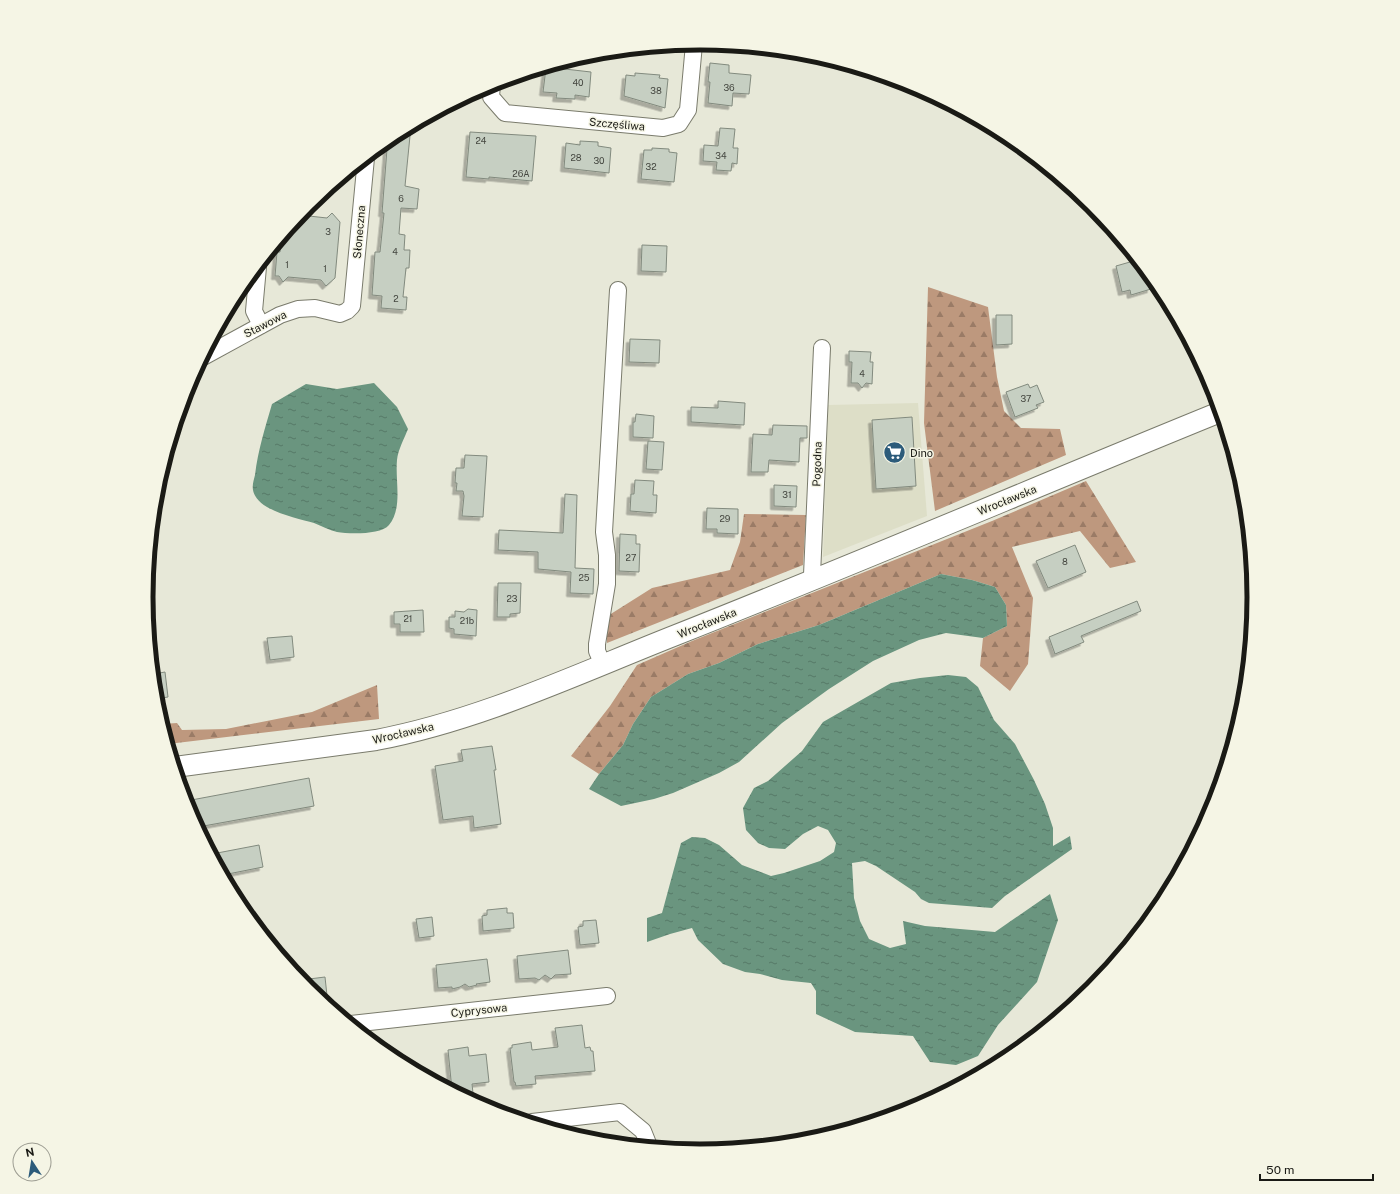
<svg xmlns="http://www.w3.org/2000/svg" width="1400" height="1194" font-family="'Public Sans',sans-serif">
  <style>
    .built { fill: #dddec7 }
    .forest { fill: url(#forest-firs) }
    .water { fill: url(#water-ripples) }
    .building { fill: #c6cfc2; stroke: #828a7e; filter: url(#shadow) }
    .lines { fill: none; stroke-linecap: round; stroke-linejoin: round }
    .minor-casing { stroke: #7a7b6c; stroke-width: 18 }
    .major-casing { stroke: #7a7b6c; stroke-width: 22 }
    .minor { stroke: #fff; stroke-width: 16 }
    .major { stroke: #fff; stroke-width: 20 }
    .labels { text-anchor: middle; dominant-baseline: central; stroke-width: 3; stroke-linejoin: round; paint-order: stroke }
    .number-label { font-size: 9px; fill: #454740 }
    .street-label { font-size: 11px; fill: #1a1a15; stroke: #f5f5e5 }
    .poi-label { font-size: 11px; fill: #1a1a15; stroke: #f5f5e5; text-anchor: start }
    .rim { fill: none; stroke: #1a1a15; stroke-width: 5 }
  </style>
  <defs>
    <pattern id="forest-firs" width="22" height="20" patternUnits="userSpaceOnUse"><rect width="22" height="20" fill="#be987e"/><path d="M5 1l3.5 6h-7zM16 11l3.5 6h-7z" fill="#9a7b66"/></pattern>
    <pattern id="water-ripples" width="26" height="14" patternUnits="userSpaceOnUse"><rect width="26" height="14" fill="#6a957f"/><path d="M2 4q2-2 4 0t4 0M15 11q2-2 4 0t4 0" fill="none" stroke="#567967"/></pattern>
    <filter id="shadow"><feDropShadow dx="-3.5" dy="3.5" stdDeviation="0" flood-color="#0004"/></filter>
  </defs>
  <rect width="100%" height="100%" fill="#e7e8d8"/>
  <path class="built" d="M 918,403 L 927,516 L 823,557 L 828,405 Z"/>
  <g class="forest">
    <path d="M 928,287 L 988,307 L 997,377 L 1004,411 L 1021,428 L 1060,429 L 1066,455 L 935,511 L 924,423 Z"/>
    <path d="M 1086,481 L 1136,562 L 1110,568 L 1080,531 L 1012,547 L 1033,598 L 1028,664 L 1010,691 L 980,666 L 983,638 L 1007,626 L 1006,605 L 995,587 L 972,580 L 941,574 L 819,625 L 758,644 L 719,663 L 688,674 L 651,697 L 633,724 L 623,745 L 599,774 L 571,756 L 610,706 L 637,665 L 692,641 L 992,521 Z"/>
    <path d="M 744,514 L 806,515 L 803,565 L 607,643 L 606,617 L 652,588 L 730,570 L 740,542 Z"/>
    <path d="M 377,685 L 379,719 L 168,744 L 162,724 L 177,723 L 182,730 L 226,729 L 312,712 Z"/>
  </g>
  <g class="water">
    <path d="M 374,383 L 397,407 L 408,429 C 404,439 398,450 397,460 C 395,481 403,508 389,525 C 381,535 349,534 337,532 C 329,530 322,526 314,523 C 297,518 257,511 253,490 C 252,485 254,479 255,475 C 258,450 265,428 272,404 L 306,384 L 337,389 Z"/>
    <path d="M 941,574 L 972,580 L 995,587 L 1006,605 L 1007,626 L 983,638 L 946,633 L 919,640 L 873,661 L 829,689 L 782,723 L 739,762 L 719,773 L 673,793 L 654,799 L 621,806 L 589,789 L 599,774 L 623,745 L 633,724 L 651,697 L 688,674 L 719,663 L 758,644 L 819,625 Z"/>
    <path d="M 948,675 L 966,677 L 978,687 L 994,720 L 1015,744 L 1034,780 L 1045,804 L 1053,828 L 1053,846 L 1070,836 L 1072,849 L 1005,896 L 992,908 L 929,903 L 921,899 L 915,892 L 876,866 L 865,861 L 852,863 L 854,898 L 860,921 L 869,939 L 890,948 L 906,944 L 903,921 L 925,926 L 995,932 L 1050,894 L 1058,920 L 1037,982 L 998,1025 L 978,1056 L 956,1065 L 930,1062 L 913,1036 L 855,1032 L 816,1014 L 816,991 L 811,983 L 782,980 L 760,974 L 745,972 L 723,964 L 698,940 L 692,928 L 670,934 L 647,942 L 647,918 L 662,913 L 681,843 L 692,837 L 705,838 L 719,845 L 742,865 L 771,876 L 784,873 L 820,861 L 834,852 L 836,843 L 828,830 L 818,826 L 803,834 L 785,849 L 769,848 L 758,843 L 746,830 L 743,808 L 754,788 L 768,781 L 802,751 L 823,722 L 891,683 L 920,678 Z"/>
  </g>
  <g class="building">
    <path d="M 710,63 L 729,65 L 729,73 L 751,75 L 749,94 L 733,93 L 732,106 L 708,103 L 710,82 L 708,82 Z"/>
    <path d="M 547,67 L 591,72 L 589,97 L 575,95 L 575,99 L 556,98 L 557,93 L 543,92 L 546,68 Z"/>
    <path d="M 635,73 L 660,75 L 659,78 L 668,79 L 665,108 L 624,96 L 626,75 L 635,76 Z"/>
    <path d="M 411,126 L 405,186 L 419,189 L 417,209 L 401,208 L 399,234 L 405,235 L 404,250 L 410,250 L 409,268 L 406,268 L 403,297 L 407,297 L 406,310 L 381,308 L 382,296 L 372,295 L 375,252 L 380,252 L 384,213 L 382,213 L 387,149 L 379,147 L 392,136 Z"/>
    <path d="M 720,128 L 735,129 L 733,148 L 738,148 L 737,164 L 732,163 L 731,171 L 716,170 L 717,162 L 703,161 L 704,145 L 718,146 Z"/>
    <path d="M 470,132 L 536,136 L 532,181 L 489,177 L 489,179 L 466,177 Z"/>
    <path d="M 580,141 L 598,142 L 598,146 L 611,148 L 609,173 L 564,168 L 566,143 L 580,145 Z"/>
    <path d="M 652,148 L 669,149 L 669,152 L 677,153 L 674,182 L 641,179 L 644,150 L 652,150 Z"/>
    <path d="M 332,213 L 340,222 L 335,278 L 326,286 L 321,280 L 288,277 L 283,282 L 279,276 L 275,276 L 277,252 L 280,252 L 281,239 L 300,215 L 327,218 Z"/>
    <path d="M 642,245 L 667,246 L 666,272 L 641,271 Z"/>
    <path d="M 1137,260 L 1146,271 L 1151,289 L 1131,295 L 1130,290 L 1122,292 L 1116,266 Z"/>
    <path d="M 996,315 L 1012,315 L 1012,344 L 996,345 Z"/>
    <path d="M 630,339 L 660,340 L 659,363 L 629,362 Z"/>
    <path d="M 849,351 L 871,352 L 870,362 L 873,362 L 872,384 L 866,383 L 862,388 L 858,383 L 851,383 L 852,362 L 849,362 Z"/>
    <path d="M 1028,384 L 1030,388 L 1037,385 L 1044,402 L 1036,405 L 1038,408 L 1015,417 L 1006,392 Z"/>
    <path d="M 718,401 L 745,403 L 744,425 L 691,422 L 691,407 L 718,408 Z"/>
    <path d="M 636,414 L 654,416 L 653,438 L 633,437 L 633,422 L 635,422 Z"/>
    <path d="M 912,417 L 916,486 L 876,489 L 872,420 Z"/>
    <path d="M 773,425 L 807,426 L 807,438 L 800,438 L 799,462 L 769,460 L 768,472 L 751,472 L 753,434 L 772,435 Z"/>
    <path d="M 648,441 L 664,442 L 662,470 L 646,469 Z"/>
    <path d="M 465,455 L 487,456 L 483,517 L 462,516 L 464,496 L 463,491 L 456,491 L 457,483 L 455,483 L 456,468 L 464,468 Z"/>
    <path d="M 635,480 L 654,481 L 653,495 L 657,495 L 656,513 L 630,511 L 631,494 L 634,494 Z"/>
    <path d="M 774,485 L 797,486 L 796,507 L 774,506 Z"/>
    <path d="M 565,494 L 577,495 L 575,568 L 594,569 L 593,594 L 570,593 L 571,572 L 538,569 L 538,552 L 498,550 L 499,530 L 563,533 Z"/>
    <path d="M 707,508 L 738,509 L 738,534 L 717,533 L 717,529 L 706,529 Z"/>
    <path d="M 620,534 L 636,535 L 636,544 L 640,544 L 639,572 L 619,571 Z"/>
    <path d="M 1075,545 L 1086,572 L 1048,588 L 1036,561 Z"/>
    <path d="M 498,583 L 521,583 L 520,613 L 510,614 L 510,617 L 497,617 Z"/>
    <path d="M 1137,601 L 1141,611 L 1081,636 L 1084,642 L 1055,654 L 1049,637 Z"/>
    <path d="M 468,609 L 477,610 L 476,636 L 454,634 L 454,629 L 449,628 L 449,617 L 455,617 L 455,611 L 464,612 Z"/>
    <path d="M 423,610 L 424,632 L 400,632 L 400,624 L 394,624 L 394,612 Z"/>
    <path d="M 292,636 L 294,657 L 270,660 L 267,638 Z"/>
    <path d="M 165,672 L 168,697 L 156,699 L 154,674 Z"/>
    <path d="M 492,746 L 496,770 L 494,770 L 501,824 L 474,828 L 473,816 L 443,820 L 435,766 L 463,761 L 461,750 Z"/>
    <path d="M 309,778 L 314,806 L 198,827 L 188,809 L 186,801 Z"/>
    <path d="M 259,845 L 263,867 L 223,875 L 212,854 Z"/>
    <path d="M 507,908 L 507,913 L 513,913 L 514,928 L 483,931 L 482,916 L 487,915 L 487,910 Z"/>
    <path d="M 432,917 L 434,936 L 419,938 L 416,919 Z"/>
    <path d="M 596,920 L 599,943 L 580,945 L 578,927 L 583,926 L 583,921 Z"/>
    <path d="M 568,950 L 571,974 L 555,975 L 551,979 L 545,975 L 539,980 L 535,978 L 519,979 L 517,956 Z"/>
    <path d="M 487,959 L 490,982 L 476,984 L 477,985 L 469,987 L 465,984 L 460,987 L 452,989 L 452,987 L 438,988 L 436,965 Z"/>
    <path d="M 325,977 L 328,1005 L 308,989 L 301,980 Z"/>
    <path d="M 582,1025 L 585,1048 L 590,1047 L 591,1051 L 593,1051 L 595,1071 L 535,1076 L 536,1084 L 516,1086 L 515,1082 L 514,1082 L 510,1048 L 512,1048 L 512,1045 L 531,1042 L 532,1050 L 558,1047 L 555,1028 Z"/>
    <path d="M 468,1047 L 469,1056 L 486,1054 L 489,1082 L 472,1084 L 473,1093 L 460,1094 L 452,1090 L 448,1050 Z"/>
  </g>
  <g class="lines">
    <defs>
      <g id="minor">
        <path d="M 492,84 L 491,97 L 505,113 L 663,128 L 679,124 L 688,110 L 694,44"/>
        <path d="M 258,267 L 254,311 L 261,325"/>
        <path d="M 203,357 L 280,315 L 298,309 L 315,308 L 340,314 L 347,311 L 352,306 L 366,158"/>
        <path d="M 813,579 L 812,575 L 822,348"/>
        <path d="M 603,665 L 597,651 L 597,644 L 607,584 L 607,555 L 604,532 L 618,290"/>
        <path d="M 351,1024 L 607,996"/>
        <path d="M 532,1122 L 620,1112 L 643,1131 L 649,1146"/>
      </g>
      <path id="major" d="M 175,767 L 376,740 C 481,720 577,674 676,635 C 858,563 1038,486 1220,412"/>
    </defs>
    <use href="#minor" class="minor-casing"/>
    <use href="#major" class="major-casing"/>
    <use href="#minor" class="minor"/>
    <use href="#major" class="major"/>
  </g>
  <defs>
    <symbol id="supermarket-disc" viewBox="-11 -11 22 22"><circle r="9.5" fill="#2c5b7a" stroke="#f5f5e5"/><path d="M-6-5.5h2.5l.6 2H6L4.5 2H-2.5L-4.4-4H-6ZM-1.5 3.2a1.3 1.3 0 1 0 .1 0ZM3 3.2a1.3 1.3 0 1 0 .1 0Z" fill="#fff"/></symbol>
  </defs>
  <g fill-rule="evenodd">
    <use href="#supermarket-disc" x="882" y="440" width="25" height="25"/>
  </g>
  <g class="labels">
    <g class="number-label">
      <text x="578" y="82">40</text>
      <text x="729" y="87">36</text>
      <text x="656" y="90">38</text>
      <text x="481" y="140">24</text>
      <text x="721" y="155">34</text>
      <text x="576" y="157">28</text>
      <text x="599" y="160">30</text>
      <text x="651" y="166">32</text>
      <text x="521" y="173">26A</text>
      <text x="401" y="198">6</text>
      <text x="328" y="231">3</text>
      <text x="395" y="251">4</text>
      <text x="287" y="264">1</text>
      <text x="325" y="268">1</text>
      <text x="396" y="298">2</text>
      <text x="862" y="373">4</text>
      <text x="1026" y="398">37</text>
      <text x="787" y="494">31</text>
      <text x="725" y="518">29</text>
      <text x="631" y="557">27</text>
      <text x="1065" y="561">8</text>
      <text x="584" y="577">25</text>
      <text x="512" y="598">23</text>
      <text x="408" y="618">21</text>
      <text x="467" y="620">21b</text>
    </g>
    <g class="street-label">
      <text transform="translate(617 124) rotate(5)">Szczęśliwa</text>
      <text transform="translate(359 232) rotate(-85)">Słoneczna</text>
      <text transform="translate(265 324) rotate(-27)">Stawowa</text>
      <text transform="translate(817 464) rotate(-88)">Pogodna</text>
      <text transform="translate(1007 500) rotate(-22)">Wrocławska</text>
      <text transform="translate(707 623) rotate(-22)">Wrocławska</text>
      <text transform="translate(403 733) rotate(-13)">Wrocławska</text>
      <text transform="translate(479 1010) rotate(-6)">Cyprysowa</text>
    </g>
    <g class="poi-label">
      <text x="910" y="453">Dino</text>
    </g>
  </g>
  <path d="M0 0H1400V1194H0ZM153 597a547 547 0 1 1 1094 0a547 547 0 1 1-1094 0Z" fill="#f5f5e5" fill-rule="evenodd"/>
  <path class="rim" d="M153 597a547 547 0 1 1 1094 0a547 547 0 1 1-1094 0Z"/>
  <g transform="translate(32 1162) rotate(348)"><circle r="19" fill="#f5f5e5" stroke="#9d9d92"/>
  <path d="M0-3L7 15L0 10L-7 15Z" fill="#2c5b7a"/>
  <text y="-6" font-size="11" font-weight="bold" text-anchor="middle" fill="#1a1a15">N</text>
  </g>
  <path d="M1260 1174v6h113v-6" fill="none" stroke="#1a1a15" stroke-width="2"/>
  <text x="1266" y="1174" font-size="12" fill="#1a1a15" stroke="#f5f5e5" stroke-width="3" paint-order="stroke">50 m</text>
</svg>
